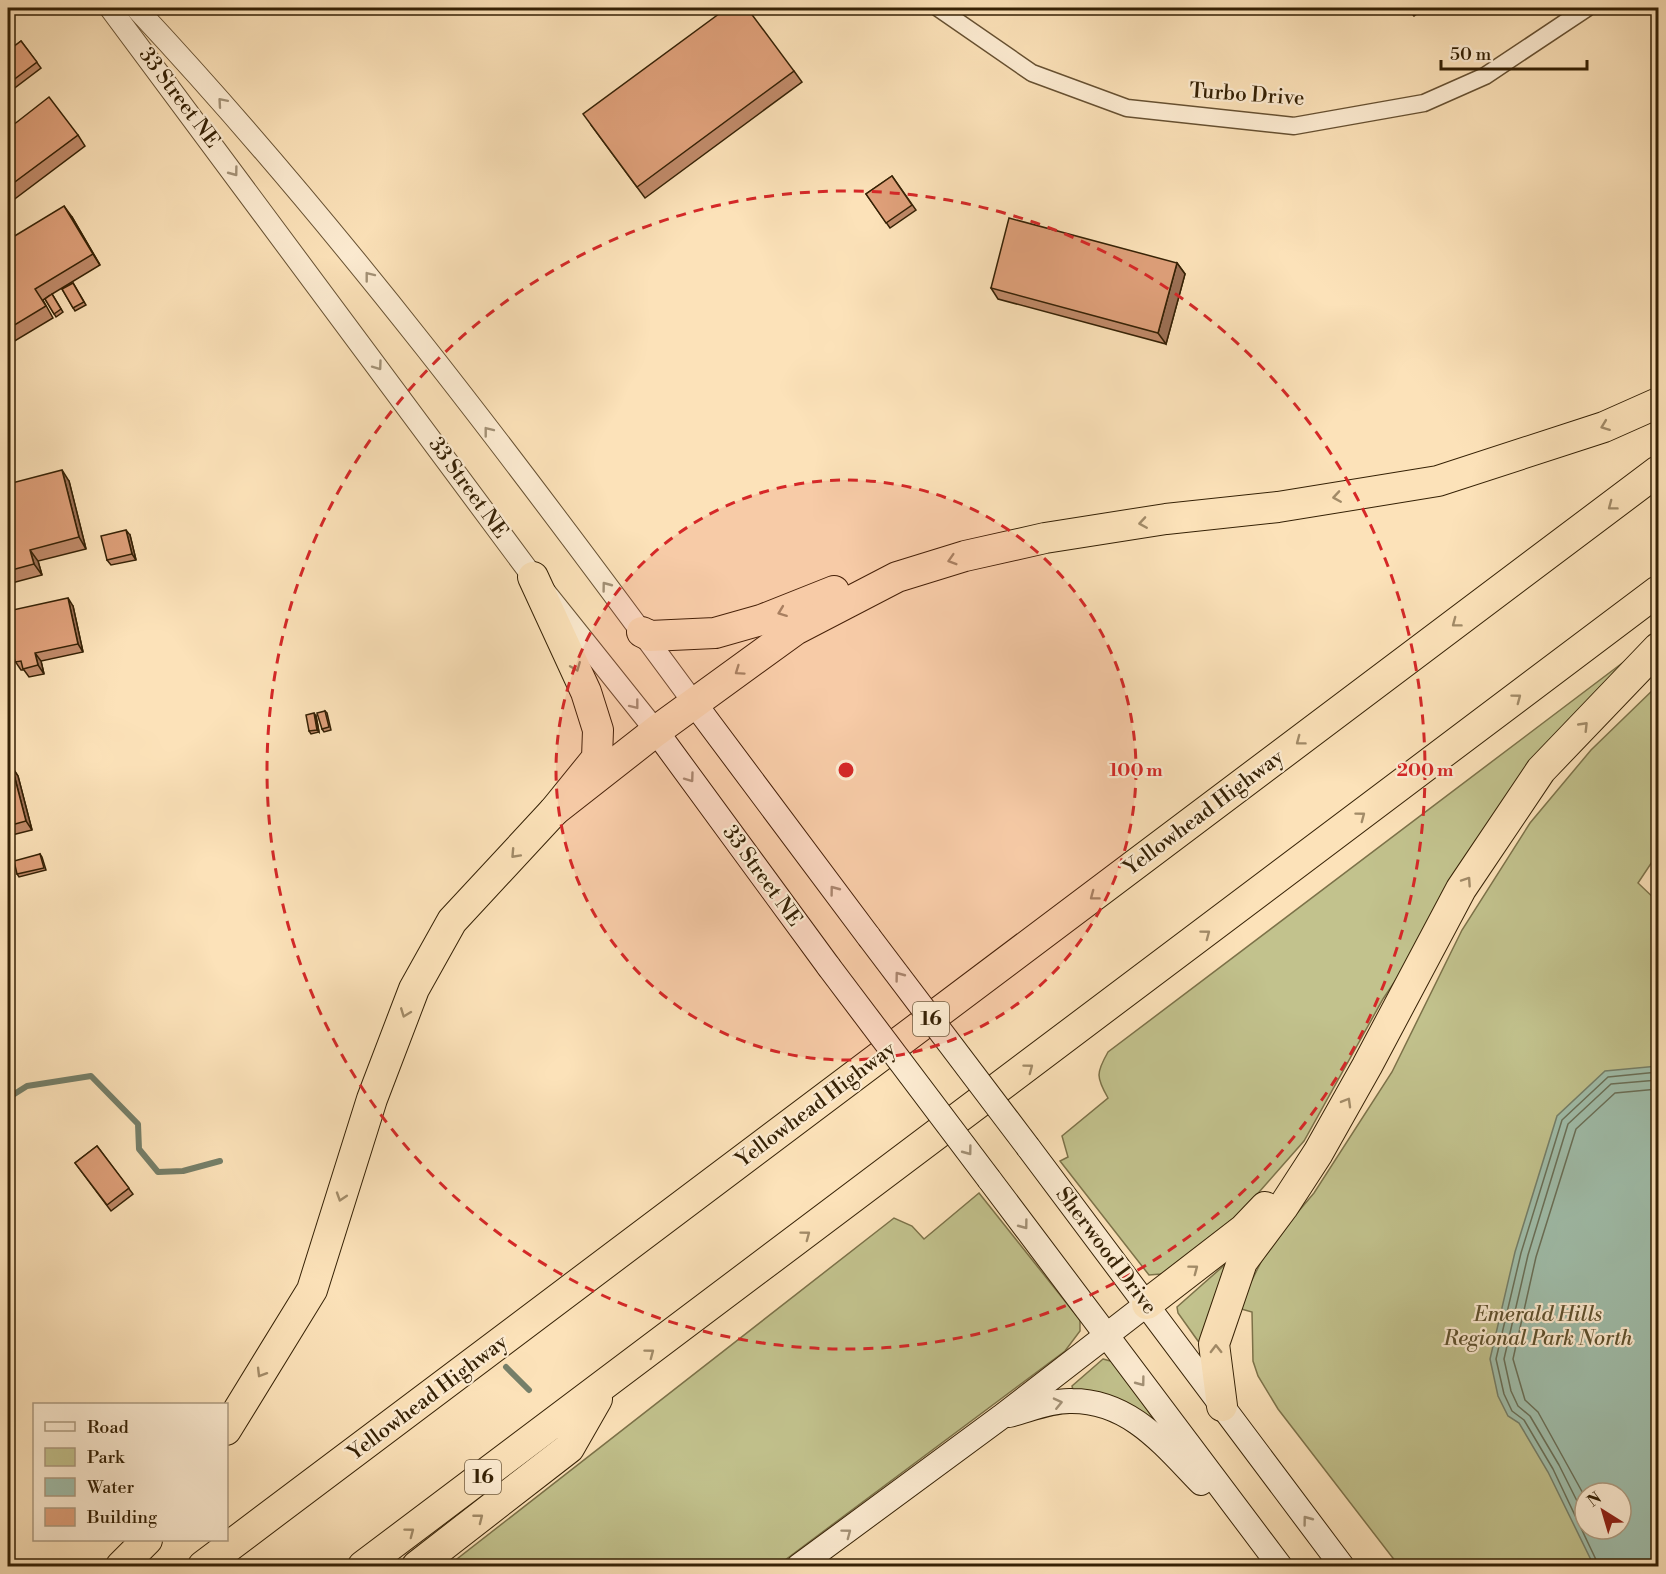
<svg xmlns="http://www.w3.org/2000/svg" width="1666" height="1574" font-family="'Libre Bodoni',serif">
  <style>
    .green { fill: #c2c28d; stroke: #7c7249; stroke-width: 1.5; fill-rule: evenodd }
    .water { fill: #a0beab; stroke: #757f69; stroke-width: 1.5; fill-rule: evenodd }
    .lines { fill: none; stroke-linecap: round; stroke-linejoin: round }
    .shore { stroke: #6a7058; stroke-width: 1.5 }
    .stream { stroke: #757f69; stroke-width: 6 }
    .minor-casing { stroke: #675132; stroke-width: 19 }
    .tertiary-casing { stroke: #675132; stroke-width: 23 }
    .secondary-casing { stroke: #352105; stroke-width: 26 }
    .motorway-casing { stroke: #352105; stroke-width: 32 }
    .minor { stroke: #fdecd2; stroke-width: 16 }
    .tertiary { stroke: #fdecd2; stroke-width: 21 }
    .secondary { stroke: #fdecd2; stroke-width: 24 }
    .motorway { stroke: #fce2b9; stroke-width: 30 }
    .secondary-bridge-casing { stroke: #352105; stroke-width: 26; stroke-linecap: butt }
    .secondary-bridge { stroke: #fdecd2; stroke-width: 24 }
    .wall { fill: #c08a69; stroke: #352105; stroke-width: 1.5 }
    .shaded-wall { fill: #9c7055; stroke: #352105; stroke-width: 1.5 }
    .building { fill: #dfa07a; stroke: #352105; stroke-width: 1.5 }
    .oneway { stroke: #a39176 }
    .oneway2 { stroke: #a28b68 }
    .ring { fill: none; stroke: #d62828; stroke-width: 3; stroke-dasharray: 10 8 }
    .labels { text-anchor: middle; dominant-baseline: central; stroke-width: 4.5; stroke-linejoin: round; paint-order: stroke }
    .shield { fill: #fdecd2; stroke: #715e42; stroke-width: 1.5 }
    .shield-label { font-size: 20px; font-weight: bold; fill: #352105 }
    .street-label { font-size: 21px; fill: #352105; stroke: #fdecd2 }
    .park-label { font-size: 21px; font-style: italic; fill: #5f512e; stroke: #fdecd2 }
    .centre { fill: #d62828; stroke: #fdecd2; stroke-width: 3 }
    .ring-label { font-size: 18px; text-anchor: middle; font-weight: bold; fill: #d62828; stroke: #fdecd2; stroke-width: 4.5; stroke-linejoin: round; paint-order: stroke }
  </style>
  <rect width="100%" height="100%" fill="#fce2b9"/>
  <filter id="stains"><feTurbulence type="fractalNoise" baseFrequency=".00333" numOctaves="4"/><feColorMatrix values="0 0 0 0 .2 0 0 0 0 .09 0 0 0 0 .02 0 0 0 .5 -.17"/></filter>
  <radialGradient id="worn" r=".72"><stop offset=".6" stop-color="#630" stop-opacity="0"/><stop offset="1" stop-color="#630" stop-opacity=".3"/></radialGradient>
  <g class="green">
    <path d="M 1658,636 L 1418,947 L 1383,999 L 1304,1141 L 1223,1233 L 1188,1264 L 1161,1274 L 1149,1275 L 1060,1161 L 1068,1157 L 1062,1136 L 1108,1098 C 1096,1077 1096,1073 1108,1052 Z"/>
    <path d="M 1658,685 L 1658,853 L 1638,883 L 1658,902 L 1658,1566 L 1399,1566 L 1278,1409 L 1258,1376 L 1253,1361 L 1252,1312 L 1238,1308 L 1269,1246 L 1314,1193 L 1392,1072 L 1462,930 L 1530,823 L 1591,750 ZM 1585,1493 L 1621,1493 L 1621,1529 L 1585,1529 Z"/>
    <path d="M 979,1193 L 1080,1320 L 1080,1331 L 1065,1351 L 777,1566 L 448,1566 L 894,1218 L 912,1226 L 924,1239 Z"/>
    <path d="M 1238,1253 L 1201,1342 L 1198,1341 L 1178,1313 L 1177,1307 Z"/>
    <path d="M 1103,1359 L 1114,1362 L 1162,1431 L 1073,1390 L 1072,1386 Z"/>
  </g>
  <path class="water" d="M 1658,1066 L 1658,1566 L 1594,1566 L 1548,1472 L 1519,1423 L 1508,1416 L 1498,1396 L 1490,1359 L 1515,1252 L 1557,1116 L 1605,1071 ZM 1585,1493 L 1621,1493 L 1621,1529 L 1585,1529 Z"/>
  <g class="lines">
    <g class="shore">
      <path d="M 1585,1497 L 1538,1412 L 1525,1400 L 1513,1359 L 1536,1257 L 1576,1129 L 1615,1093 L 1658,1089"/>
      <path d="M 1585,1517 L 1559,1465 L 1530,1416 L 1518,1406 L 1511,1391 L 1504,1359 L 1528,1255 L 1568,1124 L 1611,1084 L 1658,1080"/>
      <path d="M 1599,1566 L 1553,1469 L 1524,1420 L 1512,1411 L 1504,1394 L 1496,1359 L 1521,1253 L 1562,1120 L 1608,1077 L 1658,1072"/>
    </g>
    <g class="stream">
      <path d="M 8,1098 L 27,1086 L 91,1076 L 138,1124 L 139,1149 L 158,1172 L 183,1171 L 220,1161"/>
      <path d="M 506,1367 L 529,1390"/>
    </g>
    <defs>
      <path id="minor" d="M 938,8 L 1032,73 L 1127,108 L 1294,126 L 1424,103 L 1485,76 L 1587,8"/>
      <g id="tertiary">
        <path d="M 110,8 L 533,577 L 656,731"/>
        <path d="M 136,8 C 339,225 518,464 694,703"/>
      </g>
      <g id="secondary">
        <path d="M 694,703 L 869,937"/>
        <path d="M 656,731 L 829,967"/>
        <path d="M 1028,1147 L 1342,1566"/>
        <path d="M 989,1179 L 1280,1566"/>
        <path d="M 1009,1415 C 1029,1410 1052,1400 1072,1401 C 1130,1401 1164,1445 1201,1483"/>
        <path d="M 799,1566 L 1001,1417 L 1147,1304"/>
      </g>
      <g id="motorway">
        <path d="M 642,632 L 650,636 L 715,633 L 761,620 L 834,591"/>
        <path d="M 554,811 L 656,731 L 795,630 L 897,577 L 965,556 L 1045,538 L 1166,519 L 1278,507 L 1438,481 L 1604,427 L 1658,403"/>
        <path d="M 1147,1304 L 1243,1230 L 1265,1207"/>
        <path d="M 1222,1406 L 1214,1344 L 1242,1262 L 1283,1207 L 1318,1153 L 1367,1066 L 1461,889 L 1541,770 L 1658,648"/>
        <path d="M 226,1430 L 312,1290 L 372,1099 L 414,989 L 452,921 L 554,811 L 597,758 L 598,730 L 586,692 L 533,577"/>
        <path d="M 121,1566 L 147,1540"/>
        <path d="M 203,1566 L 1658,471"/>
        <path d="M 363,1566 L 1658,591"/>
        <path d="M 417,1566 L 569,1448 L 597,1399"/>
      </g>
    </defs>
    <use href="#minor" class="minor-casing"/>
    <use href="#tertiary" class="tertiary-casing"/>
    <use href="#secondary" class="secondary-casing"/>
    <use href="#motorway" class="motorway-casing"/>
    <use href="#minor" class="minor"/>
    <use href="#tertiary" class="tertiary"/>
    <use href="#secondary" class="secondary"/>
    <use href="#motorway" class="motorway"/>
    <defs>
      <g id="secondary-bridge">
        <path d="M 869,937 L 1028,1147"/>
        <path d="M 829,967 L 989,1179"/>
      </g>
    </defs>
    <use href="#secondary-bridge" class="secondary-bridge-casing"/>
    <use href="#secondary-bridge" class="secondary-bridge"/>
  </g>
  <g class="wall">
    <path d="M 1407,8 L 1425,8 L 1414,16 Z"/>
    <path d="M 21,41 L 41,68 L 8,93 L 8,51 Z"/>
    <path d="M 794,71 L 802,82 L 645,198 L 591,125 Z"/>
    <path d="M 8,129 L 78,135 L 85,146 L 8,204 Z"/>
    <path d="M 892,176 L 916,210 L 890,228 L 866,194 Z"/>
    <path d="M 72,217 L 100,265 L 52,294 L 63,312 L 56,317 L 45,299 L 50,295 L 43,300 L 53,318 L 8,345 L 8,240 Z"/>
    <path d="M 1177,263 L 1185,274 L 1166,344 L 998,299 L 991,288 Z"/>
    <path d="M 73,283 L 86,305 L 75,311 L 62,289 Z"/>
    <path d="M 69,481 L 86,549 L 38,561 L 42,575 L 8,584 L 8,484 Z"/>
    <path d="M 130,535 L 136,560 L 111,565 L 107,560 Z"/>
    <path d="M 73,606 L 83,652 L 41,661 L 44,674 L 29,677 L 24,670 L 21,670 L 15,661 L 10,662 L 8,659 L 8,611 Z"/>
    <path d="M 325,711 L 327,713 L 331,730 L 324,732 L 322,729 Z"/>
    <path d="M 316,716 L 319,732 L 311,734 L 309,731 Z"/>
    <path d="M 12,767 L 18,776 L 32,830 L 8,836 L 8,768 Z"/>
    <path d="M 40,854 L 42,857 L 46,870 L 19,877 L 17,874 Z"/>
    <path d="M 97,1146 L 133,1194 L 111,1211 L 75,1163 Z"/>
  </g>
  <g class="shaded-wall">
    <path d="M 64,206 L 72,217 L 100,265 L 93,254 Z"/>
    <path d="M 1177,263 L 1185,274 L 1166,344 L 1158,333 Z"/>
    <path d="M 62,470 L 69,481 L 86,549 L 79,537 Z"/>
    <path d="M 126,530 L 130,535 L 136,560 L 132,554 Z"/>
    <path d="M 30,550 L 38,561 L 42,575 L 34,564 Z"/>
    <path d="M 68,598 L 73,606 L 83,652 L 78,644 Z"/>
    <path d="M 35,653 L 41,661 L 44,674 L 38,665 Z"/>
    <path d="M 314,713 L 316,716 L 319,732 L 317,730 Z"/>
    <path d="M 12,767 L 18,776 L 32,830 L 26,821 Z"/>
  </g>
  <g class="building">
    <path d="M 727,8 L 747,8 L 794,71 L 637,187 L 583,114 Z"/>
    <path d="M 21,41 L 37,62 L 8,84 L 8,51 Z"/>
    <path d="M 49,97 L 78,135 L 8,187 L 8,129 Z"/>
    <path d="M 892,176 L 912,205 L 886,223 L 866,194 Z"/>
    <path d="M 64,206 L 93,254 L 35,289 L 46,306 L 8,329 L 8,240 Z"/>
    <path d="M 1009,218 L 1177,263 L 1158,333 L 991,288 Z"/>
    <path d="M 73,283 L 84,302 L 73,308 L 62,289 Z"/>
    <path d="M 52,294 L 61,309 L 54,314 L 45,299 Z"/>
    <path d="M 62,470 L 79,537 L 30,550 L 34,564 L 8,571 L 8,484 Z"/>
    <path d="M 126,530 L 132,554 L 107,560 L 101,536 Z"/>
    <path d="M 68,598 L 78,644 L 35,653 L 38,665 L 23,669 L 21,661 L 15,662 L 13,652 L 8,653 L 8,611 Z"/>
    <path d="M 325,711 L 329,727 L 322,729 L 317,713 Z"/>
    <path d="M 314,713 L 317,730 L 309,731 L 306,715 Z"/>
    <path d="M 12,767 L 26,821 L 8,826 L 8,768 Z"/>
    <path d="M 40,854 L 44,868 L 17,874 L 14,861 Z"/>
    <path d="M 97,1146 L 129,1188 L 107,1205 L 75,1163 Z"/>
  </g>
  <defs><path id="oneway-chevron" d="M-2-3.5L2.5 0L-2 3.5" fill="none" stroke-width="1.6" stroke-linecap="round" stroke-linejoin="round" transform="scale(1.5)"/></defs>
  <g class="oneway">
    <use href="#oneway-chevron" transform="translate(222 102) rotate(-131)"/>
    <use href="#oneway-chevron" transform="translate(234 172) rotate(53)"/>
    <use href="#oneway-chevron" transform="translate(369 276) rotate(-128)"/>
    <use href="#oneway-chevron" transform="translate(378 366) rotate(54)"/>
    <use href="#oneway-chevron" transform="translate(488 431) rotate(-128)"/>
    <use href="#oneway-chevron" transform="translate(606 586) rotate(-127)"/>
    <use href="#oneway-chevron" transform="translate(635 705) rotate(52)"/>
    <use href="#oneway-chevron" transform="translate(690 778) rotate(54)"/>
    <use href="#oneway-chevron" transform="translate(834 890) rotate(-127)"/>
    <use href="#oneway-chevron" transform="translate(899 976) rotate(-127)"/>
    <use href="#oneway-chevron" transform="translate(968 1151) rotate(53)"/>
    <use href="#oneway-chevron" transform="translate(1024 1225) rotate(53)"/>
    <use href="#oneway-chevron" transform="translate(1141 1382) rotate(53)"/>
    <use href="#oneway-chevron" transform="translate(1058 1403) rotate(-13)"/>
    <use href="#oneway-chevron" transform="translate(1307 1520) rotate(-127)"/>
    <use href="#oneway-chevron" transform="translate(847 1533) rotate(-37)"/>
  </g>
  <g class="oneway2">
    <use href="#oneway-chevron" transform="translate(1605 426) rotate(159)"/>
    <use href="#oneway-chevron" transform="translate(1337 497) rotate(171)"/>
    <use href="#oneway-chevron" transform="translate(1612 506) rotate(143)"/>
    <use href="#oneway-chevron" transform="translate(1143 523) rotate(171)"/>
    <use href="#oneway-chevron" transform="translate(952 560) rotate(163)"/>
    <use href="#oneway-chevron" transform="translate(782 612) rotate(159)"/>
    <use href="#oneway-chevron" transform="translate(1456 623) rotate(143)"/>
    <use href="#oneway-chevron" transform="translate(576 667) rotate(68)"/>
    <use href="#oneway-chevron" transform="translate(739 671) rotate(145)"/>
    <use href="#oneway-chevron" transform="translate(1517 698) rotate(-37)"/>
    <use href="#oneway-chevron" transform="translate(1584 726) rotate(-46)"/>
    <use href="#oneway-chevron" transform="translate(1300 741) rotate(143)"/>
    <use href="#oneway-chevron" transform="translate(1361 816) rotate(-37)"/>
    <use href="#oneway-chevron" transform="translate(515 854) rotate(133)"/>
    <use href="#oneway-chevron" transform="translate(1467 881) rotate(-56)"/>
    <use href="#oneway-chevron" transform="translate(1094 896) rotate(143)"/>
    <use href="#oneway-chevron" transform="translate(1206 934) rotate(-37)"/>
    <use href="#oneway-chevron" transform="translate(405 1013) rotate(111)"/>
    <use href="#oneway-chevron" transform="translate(1029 1068) rotate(-37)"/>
    <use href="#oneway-chevron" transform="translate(1347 1102) rotate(-60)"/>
    <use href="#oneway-chevron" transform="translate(341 1197) rotate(108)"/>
    <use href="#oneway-chevron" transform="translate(806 1235) rotate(-37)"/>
    <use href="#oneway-chevron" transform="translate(1194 1269) rotate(-37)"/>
    <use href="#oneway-chevron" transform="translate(1216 1349) rotate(-91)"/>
    <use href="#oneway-chevron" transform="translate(650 1353) rotate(-37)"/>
    <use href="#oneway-chevron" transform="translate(261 1373) rotate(121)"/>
    <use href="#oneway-chevron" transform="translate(479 1518) rotate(-38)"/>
    <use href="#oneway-chevron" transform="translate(410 1532) rotate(-37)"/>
  </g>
  <circle cx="846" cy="770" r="290" fill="#d62828" fill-opacity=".12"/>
  <g class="ring">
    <circle cx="846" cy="770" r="290"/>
    <circle cx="846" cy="770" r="579"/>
  </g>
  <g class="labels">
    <g class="shield">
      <rect x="913" y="1002" width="36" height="34" rx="4.5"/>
      <rect x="465" y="1460" width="36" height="34" rx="4.5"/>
    </g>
    <g class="shield-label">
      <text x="931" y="1019">16</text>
      <text x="483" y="1477">16</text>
    </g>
    <g class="street-label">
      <text transform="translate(1247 95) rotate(4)">Turbo Drive</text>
      <text transform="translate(179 98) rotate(53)">33 Street NE</text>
      <text transform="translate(468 488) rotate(54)">33 Street NE</text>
      <text transform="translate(1204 813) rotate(-37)">Yellowhead Highway</text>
      <text transform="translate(762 876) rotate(54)">33 Street NE</text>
      <text transform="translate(816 1105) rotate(-37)">Yellowhead Highway</text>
      <text transform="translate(1106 1251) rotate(53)">Sherwood Drive</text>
      <text transform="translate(428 1398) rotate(-37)">Yellowhead Highway</text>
    </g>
    <g class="park-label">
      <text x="1538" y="1315">Emerald Hills<tspan x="1538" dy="24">Regional Park North</tspan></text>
    </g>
  </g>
  <circle cx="846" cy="770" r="9" class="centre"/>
  <g class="ring-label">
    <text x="1136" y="776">100 m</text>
    <text x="1425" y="776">200 m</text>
  </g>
  <rect width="1666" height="1574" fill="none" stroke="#fce2b9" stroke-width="30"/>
  <rect x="9" y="9" width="1648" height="1556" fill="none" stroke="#352105" stroke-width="3"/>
  <rect x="15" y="15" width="1636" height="1544" fill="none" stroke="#352105" stroke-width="1.5"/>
  <rect x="33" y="1403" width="195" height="138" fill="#fdecd2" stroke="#ad9b80" stroke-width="1.5"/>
  <rect x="45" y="1422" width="30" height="9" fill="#fdecd2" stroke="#ad9b80" stroke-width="1.5"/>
  <text x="87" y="1433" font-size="18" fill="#352105">Road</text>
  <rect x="45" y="1448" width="30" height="18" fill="#c2c28d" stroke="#ad9b80" stroke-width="1.5"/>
  <text x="87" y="1463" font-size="18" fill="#352105">Park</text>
  <rect x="45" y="1478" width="30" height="18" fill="#a0beab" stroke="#ad9b80" stroke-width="1.5"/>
  <text x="87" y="1493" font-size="18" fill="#352105">Water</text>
  <rect x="45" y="1508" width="30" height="18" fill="#dfa07a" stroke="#ad9b80" stroke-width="1.5"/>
  <text x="87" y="1523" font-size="18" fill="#352105">Building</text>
  <g transform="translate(1603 1511) rotate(323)"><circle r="28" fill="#fdecd2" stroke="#ad9b80" stroke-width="1.5"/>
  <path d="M0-4.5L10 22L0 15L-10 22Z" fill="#8f2418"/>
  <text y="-9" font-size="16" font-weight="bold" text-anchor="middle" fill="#352105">N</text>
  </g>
  <path d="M1441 60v9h146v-9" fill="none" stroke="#352105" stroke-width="3"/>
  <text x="1450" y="60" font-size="18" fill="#352105" stroke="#fdecd2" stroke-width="4.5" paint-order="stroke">50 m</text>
  <rect width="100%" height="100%" filter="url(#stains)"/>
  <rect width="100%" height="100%" fill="url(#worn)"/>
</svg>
